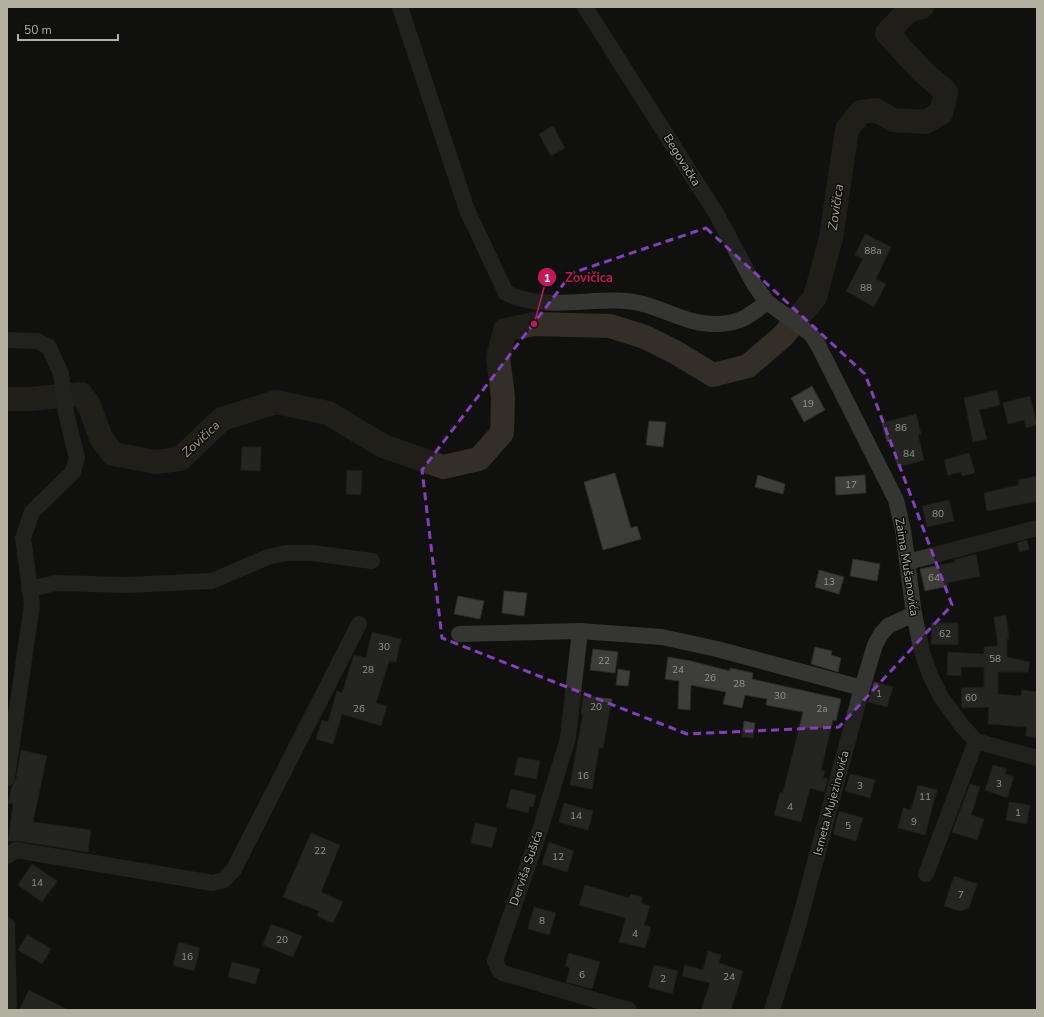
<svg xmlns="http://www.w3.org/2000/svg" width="1044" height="1017" font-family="'Nunito Sans',sans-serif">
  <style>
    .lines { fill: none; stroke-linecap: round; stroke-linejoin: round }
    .river { stroke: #332f27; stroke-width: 24 }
    .building { fill: #3d3e39; stroke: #2c2d2a }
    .minor { stroke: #353531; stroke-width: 16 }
    .marked { fill: none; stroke: #8340ba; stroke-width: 3; stroke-dasharray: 8 5; stroke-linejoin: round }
    .labels { text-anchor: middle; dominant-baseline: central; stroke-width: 3; stroke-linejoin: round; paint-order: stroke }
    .number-label { font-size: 10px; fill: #949487 }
    .street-label { font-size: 12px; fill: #b1b0a1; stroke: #0b0c0b }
    .water-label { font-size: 13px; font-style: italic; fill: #ab9c79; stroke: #0b0c0b }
    .leader { fill: none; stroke: #c2185b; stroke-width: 1.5 }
    .callout-dot { fill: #c2185b; stroke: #0b0c0b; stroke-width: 1.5 }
    .mark-label { font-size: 12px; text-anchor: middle; font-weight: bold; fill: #fff }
    .callout-label { font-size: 13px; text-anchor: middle; font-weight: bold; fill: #c2185b; stroke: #0b0c0b; stroke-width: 3; stroke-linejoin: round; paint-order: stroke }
  </style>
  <rect width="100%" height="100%" fill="#10110f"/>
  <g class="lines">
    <path class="river" d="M 7,399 L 30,399 L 81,394 L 89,405 L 101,438 L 113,454 L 156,462 L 180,459 L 222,419 L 276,402 L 328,413 L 383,446 L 443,467 L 479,459 L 502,433 L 503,397 L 498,357 L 505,330 L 534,324 L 610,326 L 645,337 L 675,352 L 713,375 L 748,366 L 783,336 L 815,297 L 831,238 L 847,129 L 861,112 L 876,110 L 893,120 L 925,122 L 941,113 L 946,92 L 922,71 L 887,33 L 908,11 L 922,7"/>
  </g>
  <g class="building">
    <path d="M 553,126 L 565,148 L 551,156 L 539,134 Z"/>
    <path d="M 865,234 L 891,247 L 876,279 L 886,284 L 874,307 L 846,291 L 863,259 L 855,255 Z"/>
    <path d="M 812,386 L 825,410 L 804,422 L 791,398 Z"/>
    <path d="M 997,390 L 1000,405 L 979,410 L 987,439 L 973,442 L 964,398 Z"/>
    <path d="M 1030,396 L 1037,425 L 1026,428 L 1024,420 L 1008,424 L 1003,403 Z"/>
    <path d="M 916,414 L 921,434 L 918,434 L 924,460 L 898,467 L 892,441 L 887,442 L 882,423 Z"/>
    <path d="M 649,421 L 666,422 L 663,447 L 646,445 Z"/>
    <path d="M 242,447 L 261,447 L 260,471 L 241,470 Z"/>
    <path d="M 969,453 L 975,473 L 962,476 L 961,472 L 948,475 L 944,460 Z"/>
    <path d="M 347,470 L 362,471 L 361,495 L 346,494 Z"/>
    <path d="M 615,473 L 631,528 L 637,526 L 641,539 L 603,550 L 584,482 Z"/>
    <path d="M 758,475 L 785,484 L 783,494 L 755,487 Z"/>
    <path d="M 865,475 L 866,493 L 836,495 L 835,477 Z"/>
    <path d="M 1037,476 L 1037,501 L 987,511 L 984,493 L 1019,485 L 1018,480 Z"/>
    <path d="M 949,500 L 954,521 L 927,527 L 922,506 Z"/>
    <path d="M 1027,540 L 1029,549 L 1020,552 L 1017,543 Z"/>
    <path d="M 976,554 L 980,576 L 947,583 L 948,586 L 925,591 L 920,569 L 955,562 L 954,560 Z"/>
    <path d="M 853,559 L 880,564 L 877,581 L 850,576 Z"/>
    <path d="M 819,570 L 844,577 L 839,594 L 815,587 Z"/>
    <path d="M 504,591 L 527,593 L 524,616 L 502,613 Z"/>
    <path d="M 458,596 L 484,601 L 480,619 L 454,614 Z"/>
    <path d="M 1006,615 L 1009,639 L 1007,639 L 1007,657 L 1030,662 L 1028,672 L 998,672 L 998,694 L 1021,696 L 1022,690 L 1037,692 L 1037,738 L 1026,736 L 1027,727 L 988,724 L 989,707 L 962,708 L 961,688 L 984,687 L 984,667 L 961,667 L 961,676 L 947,675 L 948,652 L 984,654 L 984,647 L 998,646 L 994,617 Z"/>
    <path d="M 932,623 L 958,623 L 958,645 L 931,644 Z"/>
    <path d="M 372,632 L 401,639 L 396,662 L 389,661 L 376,703 L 387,706 L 381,726 L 342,714 L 333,744 L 316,739 L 322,720 L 328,722 L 337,691 L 342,693 L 354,655 L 366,658 Z"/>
    <path d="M 815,647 L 832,651 L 831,655 L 841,658 L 838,672 L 811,664 Z"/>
    <path d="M 593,649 L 618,652 L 615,673 L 590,670 Z"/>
    <path d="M 668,657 L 691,661 L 730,671 L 730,668 L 753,673 L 752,679 L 841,699 L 836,721 L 833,720 L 821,770 L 825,771 L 823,778 L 828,779 L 824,792 L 810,788 L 801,822 L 774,815 L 780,792 L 783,793 L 803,712 L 766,705 L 767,699 L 745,695 L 742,708 L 723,704 L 726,692 L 691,685 L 690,710 L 678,709 L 679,681 L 665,679 Z"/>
    <path d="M 618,669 L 630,671 L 628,686 L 616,685 Z"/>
    <path d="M 874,682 L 893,687 L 887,707 L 868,702 Z"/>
    <path d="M 583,696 L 612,699 L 603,748 L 599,748 L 592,789 L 570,785 L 583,714 L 581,714 Z"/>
    <path d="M 744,721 L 755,723 L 753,738 L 742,737 Z"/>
    <path d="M 21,750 L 47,756 L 33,822 L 91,830 L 88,852 L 18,841 L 8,841 L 13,804 L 8,803 L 12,786 L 16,779 Z"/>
    <path d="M 518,757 L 540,761 L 536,779 L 514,775 Z"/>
    <path d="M 993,765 L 1007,769 L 1005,774 L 1014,777 L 1007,798 L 985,790 Z"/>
    <path d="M 850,774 L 875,780 L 870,798 L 845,791 Z"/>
    <path d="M 970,784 L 980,787 L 971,815 L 984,819 L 977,840 L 952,832 Z"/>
    <path d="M 918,785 L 937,790 L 925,835 L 898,828 L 903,808 L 911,810 Z"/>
    <path d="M 511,789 L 536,795 L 533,807 L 529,806 L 528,813 L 506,807 Z"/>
    <path d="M 1009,802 L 1030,805 L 1027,824 L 1006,820 Z"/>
    <path d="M 564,803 L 593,811 L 588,830 L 559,822 Z"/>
    <path d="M 839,811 L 863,818 L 856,841 L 833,834 Z"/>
    <path d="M 475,823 L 497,828 L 492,848 L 471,843 Z"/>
    <path d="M 311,833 L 340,845 L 321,892 L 343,902 L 333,923 L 317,916 L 319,911 L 283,897 Z"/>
    <path d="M 549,842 L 574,851 L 567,872 L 542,864 Z"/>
    <path d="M 32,864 L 57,881 L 42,902 L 18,885 Z"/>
    <path d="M 954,876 L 977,884 L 969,908 L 960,911 L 944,906 Z"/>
    <path d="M 585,885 L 629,898 L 631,894 L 642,897 L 641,903 L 650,906 L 644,925 L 651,927 L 645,948 L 619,942 L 626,918 L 579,905 Z"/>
    <path d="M 534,907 L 556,913 L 549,935 L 528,929 Z"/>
    <path d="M 271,924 L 302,936 L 293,957 L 263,945 Z"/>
    <path d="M 27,935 L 51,949 L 42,964 L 18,950 Z"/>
    <path d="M 179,942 L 200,948 L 194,971 L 173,965 Z"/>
    <path d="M 708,951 L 721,955 L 719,963 L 743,971 L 731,1010 L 701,1010 L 710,983 L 682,976 L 685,965 L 703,970 Z"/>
    <path d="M 569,953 L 600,962 L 592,989 L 566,982 L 570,968 L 565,966 Z"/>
    <path d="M 232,962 L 260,969 L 255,984 L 228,977 Z"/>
    <path d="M 654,965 L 678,971 L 672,994 L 648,987 Z"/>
    <path d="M 29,990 L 68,1010 L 19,1010 Z"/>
  </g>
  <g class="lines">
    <g class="minor">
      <path d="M 400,7 L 467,210 L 506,293 C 542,311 587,298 626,301 C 658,303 685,326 719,324 C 742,323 750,315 767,302"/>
      <path d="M 585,7 L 717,215 L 754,284 L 767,302 L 811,334 L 818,345 L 896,500 L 903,530 L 914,614 L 922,652 L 930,675 L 941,697 L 962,726 L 976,741 L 1037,758"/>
      <path d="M 7,340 L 37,341 L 49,347 L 61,374 L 66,413 L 77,458 L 73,472 L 32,512 L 23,538 L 32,604 L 7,778"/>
      <path d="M 908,562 L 1037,528"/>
      <path d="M 29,589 L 56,583 L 126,585 L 212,581 L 268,557 L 286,553 L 312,553 L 372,561"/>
      <path d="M 580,631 L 568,738 L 541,827 L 495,961 L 499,970 L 503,973 L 629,1010"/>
      <path d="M 459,634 L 580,631 L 662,637 L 717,649 L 862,688"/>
      <path d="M 7,856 L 16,850 L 213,883 L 224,880 L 234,869 L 359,624"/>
      <path d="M 926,874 L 976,741"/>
      <path d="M 7,925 L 9,1010"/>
      <path d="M 772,1010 L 796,933 L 862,688 L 875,645 L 881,634 L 888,626 L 914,614"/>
    </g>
  </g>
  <path d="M0 0H1044V1017H0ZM 706,228 L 865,374 L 952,605 L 839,727 L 687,734 L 442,638 L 422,470 L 572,273 Z" fill="#10110f" fill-opacity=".55" fill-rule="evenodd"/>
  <path class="marked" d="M 706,228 L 865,374 L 952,605 L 839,727 L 687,734 L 442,638 L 422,470 L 572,273 Z"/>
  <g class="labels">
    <g class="number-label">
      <text x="873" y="251">88a</text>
      <text x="866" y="288">88</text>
      <text x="808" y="404">19</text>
      <text x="901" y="428">86</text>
      <text x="909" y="454">84</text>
      <text x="851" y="485">17</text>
      <text x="938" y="514">80</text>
      <text x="934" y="578">64</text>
      <text x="829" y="582">13</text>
      <text x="945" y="634">62</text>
      <text x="384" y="647">30</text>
      <text x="995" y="659">58</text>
      <text x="604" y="661">22</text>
      <text x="368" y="670">28</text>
      <text x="678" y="670">24</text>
      <text x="710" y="678">26</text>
      <text x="739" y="684">28</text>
      <text x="879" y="694">1</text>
      <text x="780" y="696">30</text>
      <text x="971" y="698">60</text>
      <text x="596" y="707">20</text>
      <text x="359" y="709">26</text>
      <text x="822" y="709">2a</text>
      <text x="583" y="776">16</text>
      <text x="999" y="784">3</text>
      <text x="860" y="786">3</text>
      <text x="925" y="797">11</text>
      <text x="790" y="807">4</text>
      <text x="1018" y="813">1</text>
      <text x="576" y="816">14</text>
      <text x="914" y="822">9</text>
      <text x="848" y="826">5</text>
      <text x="320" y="851">22</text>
      <text x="558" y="857">12</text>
      <text x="37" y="883">14</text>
      <text x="961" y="895">7</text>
      <text x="542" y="921">8</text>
      <text x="635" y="934">4</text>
      <text x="282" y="940">20</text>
      <text x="187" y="957">16</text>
      <text x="582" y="975">6</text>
      <text x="729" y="977">24</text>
      <text x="663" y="979">2</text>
    </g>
    <g class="street-label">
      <text transform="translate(682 160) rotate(58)">Begovačka</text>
      <text transform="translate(907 567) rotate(81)">Zaima Mušanovića</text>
      <text transform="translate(831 803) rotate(-75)">Ismeta Mujezinovića</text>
      <text transform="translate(526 868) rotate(-71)">Derviša Sušića</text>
    </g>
    <g class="water-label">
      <text transform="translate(836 207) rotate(-82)">Zovičica</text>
      <text transform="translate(201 439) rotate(-43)">Zovičica</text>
    </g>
  </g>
  <path class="leader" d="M534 324L547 277"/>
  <g class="callout-dot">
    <circle cx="534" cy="324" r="4"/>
    <circle cx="547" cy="277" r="10"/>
  </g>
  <g class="mark-label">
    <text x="547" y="282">1</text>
  </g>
  <g class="callout-label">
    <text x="589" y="282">Zovičica</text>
  </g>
  <rect width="1044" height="1017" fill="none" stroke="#b1b0a1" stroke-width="16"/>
  <path d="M18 34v6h100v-6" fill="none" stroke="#b1b0a1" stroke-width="2"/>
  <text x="24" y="34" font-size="12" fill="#b1b0a1" stroke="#0b0c0b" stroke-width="3" paint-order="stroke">50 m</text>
</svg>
